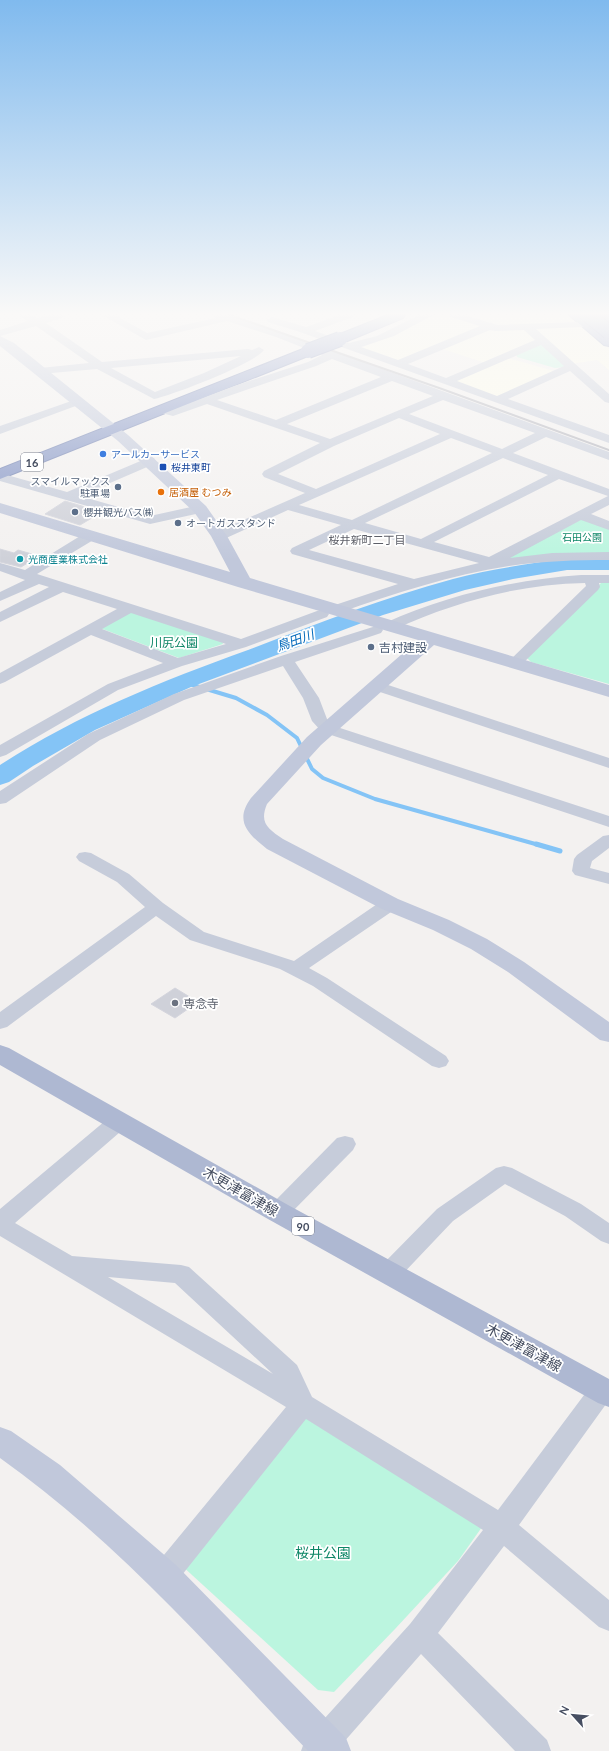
<svg xmlns="http://www.w3.org/2000/svg" width="609" height="1751" font-family="Lato,'Noto Sans JP',sans-serif">
  <style>
    .commercial { fill: #fefdea }
    .green { fill: #bbf5df }
    .lines { fill: none; stroke-linecap: round; stroke-linejoin: round }
    .stream-far1 { stroke: #84c4f6; stroke-width: 4 }
    .stream { stroke: #84c4f6; stroke-width: 5 }
    .river { fill: #84c4f6; fill-rule: evenodd }
    .building { fill: #cfd1d9; stroke: #d4d5dd }
    .highway-casing { stroke: #6e7fb1; stroke-width: 2 }
    .street { fill: #c6ccda; fill-rule: evenodd }
    .secondary { fill: #c1c8db; fill-rule: evenodd }
    .primary { fill: #aeb8d2; fill-rule: evenodd }
    .highway { fill: #8394c5; fill-rule: evenodd }
    .rail { stroke: #b2b3bc; stroke-width: 2 }
    .highway-bridge-casing { stroke: #6e7fb1; stroke-width: 16; stroke-linecap: butt }
    .highway-bridge { stroke: #8394c5; stroke-width: 14 }
    .shop-dot { fill: #3f7fe0; stroke: #fff; stroke-width: 1.5 }
    .transit-dot { fill: #1a4fb4; stroke: #fff; stroke-width: 1.5 }
    .service-dot { fill: #5c6f8a; stroke: #fff; stroke-width: 1.5 }
    .food-dot { fill: #e8710a; stroke: #fff; stroke-width: 1.5 }
    .culture-dot { fill: #0f9aa8; stroke: #fff; stroke-width: 1.5 }
    .worship-dot { fill: #6b7280; stroke: #fff; stroke-width: 1.5 }
    .labels { text-anchor: middle; dominant-baseline: central; stroke-width: 3.5; stroke-linejoin: round; paint-order: stroke }
    .far-shop-label { font-size: 10px; fill: #366cbe; stroke: #fff; text-anchor: start }
    .far-transit-label { font-size: 10px; fill: #164399; stroke: #fff; text-anchor: start }
    .far-service-label { font-size: 10px; fill: #4e5e75; stroke: #fff; text-anchor: start }
    .far-food-label { font-size: 10px; fill: #c56008; stroke: #fff; text-anchor: start }
    .far-park-label { font-size: 10px; fill: #0d8666; stroke: #fff }
    .far-culture-label { font-size: 10px; fill: #0d838f; stroke: #fff; text-anchor: start }
    .shield { fill: #fff; stroke: #7e8390; stroke-width: 1 }
    .shield-label { font-size: 11px; font-weight: bold; fill: #464e61 }
    .far-neighbourhood-label { font-size: 11px; fill: #5c5e67; stroke: #fff }
    .park-label { font-size: 12px; fill: #0d8666; stroke: #fff }
    .service-label { font-size: 12px; fill: #4e5e75; stroke: #fff; text-anchor: start }
    .worship-label { font-size: 12px; fill: #5b616d; stroke: #fff; text-anchor: start }
    .water-label { font-size: 13px; font-style: italic; fill: #0068ba; stroke: #fff }
    .near-street-label { font-size: 14px; fill: #464e61; stroke: #fff }
    .near-park-label { font-size: 14px; fill: #0d8666; stroke: #fff }
  </style>
  <rect width="100%" height="100%" fill="#f3f1f0"/>
  <g class="commercial">
    <path d="M 436,315 L 448,315 L 484,326 L 401,361 L 361,348 L 391,336 Z"/>
    <path d="M 464,315 L 569,315 L 576,320 L 573,322 L 503,326 Z"/>
    <path d="M 581,326 L 609,348 L 609,370 L 597,360 L 571,364 L 533,328 Z"/>
    <path d="M 523,329 L 537,341 L 486,363 L 442,349 L 486,331 Z"/>
    <path d="M 508,358 L 554,371 L 498,397 L 454,381 Z"/>
  </g>
  <g class="green">
    <path d="M 539,345 L 542,345 L 566,367 L 555,368 L 517,357 L 517,355 Z"/>
    <path d="M 582,519 L 609,529 L 609,553 L 497,561 Z"/>
    <path d="M 602,582 L 609,582 L 609,684 L 531,662 L 527,658 Z"/>
    <path d="M 130,612 L 222,641 L 223,644 L 179,658 L 100,628 Z"/>
    <path d="M 299,1414 L 482,1527 L 458,1561 L 395,1629 L 334,1692 L 318,1690 L 180,1564 Z"/>
  </g>
  <g class="lines">
    <path class="stream-far1" d="M 183,682 L 236,698 L 267,715 L 297,738 L 312,769 L 323,778 L 375,799 L 539,845"/>
    <path class="stream" d="M 536,844 L 560,851"/>
    <path class="river" d="M 567,558 L 609,558 L 609,570 L 567,570 L 513,579 L 465,590 L 383,615 L 191,687 L 95,730 L 33,766 L 9,782 L 0,785 L 0,765 C 77,715 162,681 248,650 C 316,624 383,598 453,579 C 490,569 529,564 567,558 Z"/>
  </g>
  <g class="building">
    <path d="M 65,501 L 102,512 L 80,525 L 45,514 Z"/>
    <path d="M 0,549 L 14,553 L 18,550 L 39,556 L 21,567 L 0,562 Z"/>
    <path d="M 175,988 L 198,1002 L 175,1018 L 151,1004 Z"/>
  </g>
  <g class="lines">
    <defs>
      <g id="highway">
        <path d="M 388,315 L 405,315 L 403,318 L 345,342 L 335,342 L 334,339 L 335,336 Z"/>
        <path d="M 569,315 L 583,315 L 609,336 L 609,346 L 604,345 Z"/>
        <path d="M 598,315 L 609,315 L 609,323 L 605,322 Z"/>
        <path d="M 308,347 L 313,348 L 315,351 L 313,354 L 0,479 L 0,469 Z"/>
      </g>
    </defs>
    <use href="#highway" class="highway-casing"/>
    <g class="street">
      <path d="M 17,315 L 31,315 L 38,318 L 48,315 L 65,315 L 64,317 L 46,323 L 102,362 L 248,349 L 252,350 L 259,347 L 264,350 C 254,364 173,395 154,399 L 97,369 L 40,374 L 36,373 L 34,371 L 40,368 L 89,363 L 36,326 L 0,336 L 0,330 L 28,321 ZM 241,356 L 204,373 L 155,392 L 111,368 Z"/>
      <path d="M 102,315 L 115,315 L 147,333 L 216,318 L 213,315 L 229,315 L 284,333 L 609,452 L 609,460 L 546,437 L 513,453 L 609,489 L 609,505 L 591,514 L 609,521 L 609,530 L 581,520 L 510,558 L 552,553 L 609,552 L 609,560 C 576,560 542,561 509,566 C 451,575 395,593 339,613 L 334,614 L 329,613 L 327,610 L 329,607 L 398,584 L 292,554 L 290,551 L 292,548 L 341,525 L 288,510 L 224,539 L 214,539 L 212,536 L 214,533 L 305,493 L 264,477 L 262,474 L 264,471 L 320,443 L 207,404 L 173,416 L 158,412 L 156,410 L 158,408 L 162,407 L 172,409 L 234,386 L 308,362 L 322,355 L 276,337 L 227,321 L 146,340 ZM 332,359 L 381,377 L 276,420 L 217,400 L 316,366 ZM 392,381 L 433,396 L 330,439 L 287,424 ZM 443,400 L 535,433 L 502,449 L 409,414 ZM 399,418 L 440,434 L 316,489 L 278,474 L 334,446 ZM 451,438 L 492,453 L 352,520 L 299,505 ZM 503,458 L 548,475 L 421,539 L 365,523 ZM 559,479 L 608,496 L 489,557 L 434,542 ZM 354,529 L 479,563 L 414,579 L 309,550 Z"/>
      <path d="M 339,315 L 354,315 L 353,317 L 315,331 L 349,343 L 377,336 L 419,315 L 433,315 L 394,336 L 361,347 L 398,360 L 480,326 L 450,317 L 449,315 L 465,315 L 497,325 L 608,321 L 609,323 L 604,326 L 536,329 L 609,394 L 609,403 L 605,402 L 570,371 L 508,399 L 609,435 L 609,443 L 300,332 L 268,322 L 267,320 L 272,317 L 306,327 ZM 490,330 L 496,331 L 524,330 L 535,340 L 446,378 L 408,364 ZM 541,345 L 564,366 L 497,396 L 457,381 Z"/>
      <path d="M 77,399 L 81,400 L 83,402 L 81,404 L 0,434 L 0,426 Z"/>
      <path d="M 150,457 L 154,458 L 156,461 L 154,464 L 80,496 L 150,516 L 200,505 L 205,506 L 206,509 L 205,512 L 150,524 L 0,481 L 0,473 L 67,492 Z"/>
      <path d="M 90,532 L 95,533 L 97,536 L 95,539 L 37,574 L 241,639 L 317,611 L 322,610 L 327,611 L 329,614 L 327,617 L 246,647 L 182,666 L 118,690 L 6,755 L 0,757 L 0,745 L 108,684 L 163,663 L 91,635 L 5,682 L 0,684 L 0,673 L 117,609 L 63,592 L 0,622 L 0,612 L 49,587 L 39,584 L 0,601 L 0,592 L 25,580 L 0,571 L 0,563 L 25,570 L 85,533 ZM 131,613 L 226,644 L 178,658 L 102,629 Z"/>
      <path d="M 581,575 L 609,575 L 609,583 L 599,583 L 600,587 L 598,590 L 520,666 L 515,668 L 510,666 L 507,663 L 586,586 L 585,583 C 519,584 455,602 395,629 L 390,630 L 385,629 L 383,626 L 385,623 C 448,595 512,580 581,575 Z"/>
      <path d="M 376,626 L 381,627 L 383,630 L 381,633 L 295,662 L 319,698 L 327,719 L 334,726 L 609,816 L 609,827 L 322,732 L 312,721 L 303,698 L 283,666 L 184,700 L 100,740 L 6,803 L 0,804 L 0,791 L 88,734 L 174,694 L 281,656 Z"/>
      <path d="M 376,681 L 609,758 L 609,768 L 371,689 L 368,686 L 371,683 Z"/>
      <path d="M 609,835 L 609,848 L 592,861 L 590,868 L 609,873 L 609,884 L 575,875 L 572,871 L 574,859 L 577,855 L 603,836 Z"/>
      <path d="M 85,852 L 91,853 L 129,874 L 163,903 L 204,932 L 294,961 L 383,900 L 390,898 L 397,900 L 399,904 L 397,908 L 309,968 L 327,978 L 446,1056 L 449,1061 L 446,1066 L 439,1068 L 432,1066 L 313,986 L 280,969 L 190,940 L 156,916 L 7,1027 L 0,1029 L 0,1012 L 145,907 L 117,882 L 79,861 L 76,857 L 79,853 Z"/>
      <path d="M 119,1113 L 127,1116 L 130,1121 L 127,1126 L 15,1223 L 72,1256 L 181,1265 L 189,1267 L 297,1365 L 312,1397 L 498,1510 L 593,1383 L 602,1379 L 609,1382 L 609,1400 L 519,1525 L 609,1600 L 609,1631 L 599,1627 L 504,1546 L 438,1633 L 547,1740 L 551,1751 L 515,1751 L 421,1654 L 336,1751 L 301,1751 L 305,1740 L 410,1624 L 483,1530 L 306,1419 L 174,1585 L 164,1589 L 154,1585 L 150,1576 L 154,1567 L 286,1407 L 0,1236 L 0,1209 L 111,1116 ZM 108,1277 L 175,1283 L 273,1374 Z"/>
      <path d="M 345,1136 L 353,1138 L 356,1144 L 353,1150 L 286,1218 L 278,1221 L 270,1218 L 267,1212 L 270,1206 L 337,1138 Z"/>
      <path d="M 504,1166 L 512,1168 L 581,1204 L 609,1223 L 609,1244 L 601,1241 L 565,1216 L 505,1184 L 453,1221 L 397,1280 L 389,1282 L 381,1280 L 377,1273 L 381,1266 L 437,1209 L 496,1168 Z"/>
    </g>
    <g class="secondary">
      <path d="M 0,336 L 14,343 L 128,435 L 206,506 L 227,536 L 250,578 L 609,685 L 609,697 L 434,645 L 321,745 L 267,804 C 259,823 268,829 283,839 L 398,899 L 449,920 L 487,939 L 524,962 L 609,1022 L 609,1042 L 600,1040 L 508,972 L 471,949 L 433,930 L 382,909 L 267,849 C 248,834 234,821 251,798 L 307,737 L 418,640 L 238,587 L 0,513 L 0,503 L 230,572 L 211,536 L 194,512 L 118,441 L 0,346 Z"/>
      <path d="M 0,1427 L 11,1431 L 60,1465 L 176,1565 L 346,1738 L 351,1751 L 308,1751 C 211,1649 116,1540 0,1458 Z"/>
    </g>
    <path class="primary" d="M 0,1045 L 9,1048 L 288,1205 L 609,1379 L 609,1407 L 598,1403 L 268,1219 L 0,1065 Z"/>
    <use href="#highway" class="highway"/>
    <path class="rail" d="M 230,315 L 442,389 L 609,450"/>
    <defs>
      <g id="highway-bridge">
        <path d="M 588,315 L 609,332"/>
        <path d="M 308,351 L 340,339"/>
      </g>
    </defs>
    <use href="#highway-bridge" class="highway-bridge-casing"/>
    <use href="#highway-bridge" class="highway-bridge"/>
  </g>
  <linearGradient id="sky" x2="0" y2="1"><stop stop-color="#80baee"/><stop offset="0.56" stop-color="#faf9f8"/><stop offset="1" stop-color="#faf9f8" stop-opacity="0"/></linearGradient>
  <rect width="609" height="560" fill="url(#sky)"/>
  <circle class="shop-dot" cx="103" cy="454" r="4"/>
  <rect class="transit-dot" x="159" y="463" width="8" height="8" rx="2"/>
  <g class="service-dot">
    <circle cx="118" cy="487" r="4"/>
    <circle cx="75" cy="512" r="4"/>
    <circle cx="178" cy="523" r="4"/>
    <circle cx="371" cy="647" r="4"/>
  </g>
  <circle class="food-dot" cx="161" cy="492" r="4"/>
  <circle class="culture-dot" cx="20" cy="559" r="4"/>
  <circle class="worship-dot" cx="175" cy="1003" r="4"/>
  <g class="labels">
    <g class="far-shop-label">
      <text x="111" y="454">アールカーサービス</text>
    </g>
    <g class="far-transit-label">
      <text x="171" y="467">桜井東町</text>
    </g>
    <g class="far-service-label">
      <text x="110" y="481" text-anchor="end">スマイルマックス<tspan x="110" dy="12">駐車場</tspan></text>
      <text x="83" y="512">櫻井観光バス㈱</text>
      <text x="186" y="523">オートガススタンド</text>
    </g>
    <g class="far-food-label">
      <text x="169" y="492">居酒屋 むつみ</text>
    </g>
    <g class="far-park-label">
      <text x="582" y="537">石田公園</text>
    </g>
    <g class="far-culture-label">
      <text x="28" y="559">光商産業株式会社</text>
    </g>
    <g class="shield">
      <rect x="21" y="453" width="22" height="18" rx="3"/>
      <rect x="292" y="1217" width="22" height="18" rx="3"/>
    </g>
    <g class="shield-label">
      <text x="32" y="462">16</text>
      <text x="303" y="1226">90</text>
    </g>
    <g class="far-neighbourhood-label">
      <text x="367" y="539">桜井新町二丁目</text>
    </g>
    <g class="park-label">
      <text x="174" y="642">川尻公園</text>
    </g>
    <g class="service-label">
      <text x="379" y="647">吉村建設</text>
    </g>
    <g class="worship-label">
      <text x="183" y="1003">専念寺</text>
    </g>
    <g class="water-label">
      <text transform="translate(295 640) rotate(-20)">鳥田川</text>
    </g>
    <g class="near-street-label">
      <text transform="translate(241 1191) rotate(30)">木更津富津線</text>
      <text transform="translate(524 1347) rotate(29)">木更津富津線</text>
    </g>
    <g class="near-park-label">
      <text x="323" y="1552">桜井公園</text>
    </g>
  </g>
  <g transform="translate(573 1715) rotate(297)" stroke="#ffffff" stroke-width="3" paint-order="stroke">
  <path d="M0-3L7 15L0 10L-7 15Z" fill="#464e61"/>
  <text y="-6" font-size="11" font-weight="bold" text-anchor="middle" fill="#464e61">N</text>
  </g>
</svg>
